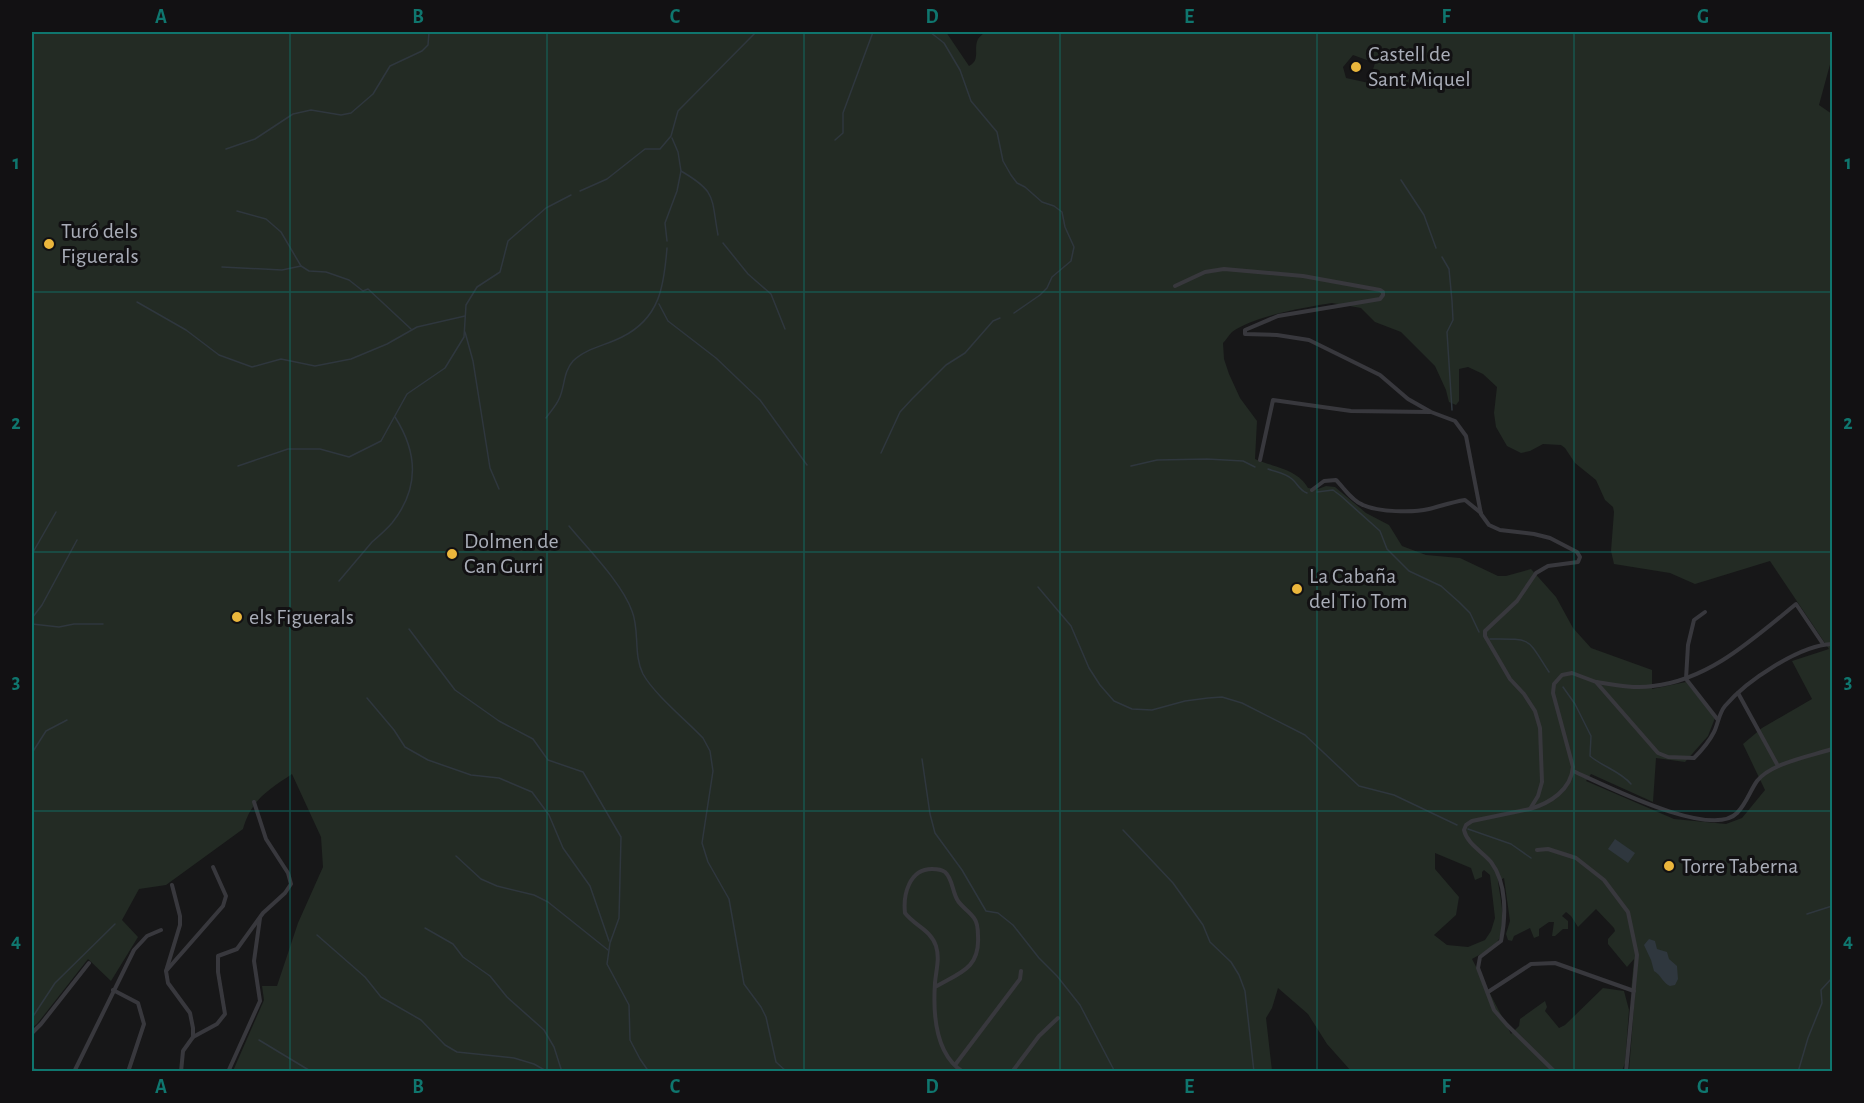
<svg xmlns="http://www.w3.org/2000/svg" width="1864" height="1103" font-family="'Alegreya Sans',sans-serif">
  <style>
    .green { fill: #232b24; fill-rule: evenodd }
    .water { fill: #2f373e }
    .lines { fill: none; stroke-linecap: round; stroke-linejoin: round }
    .stream { stroke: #2f373e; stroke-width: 1.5 }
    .street { stroke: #38383d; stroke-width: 4 }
    .grid { fill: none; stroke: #0f766e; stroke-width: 1.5; stroke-opacity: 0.55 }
    .poi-dot { fill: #ebb63c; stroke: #121113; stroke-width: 2 }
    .labels { text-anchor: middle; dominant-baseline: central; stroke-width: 6; stroke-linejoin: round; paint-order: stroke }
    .poi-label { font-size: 22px; fill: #a9adb8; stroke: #121113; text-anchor: start }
    .neatline { fill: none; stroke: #0f766e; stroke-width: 2 }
    .grid-label { font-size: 20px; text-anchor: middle; font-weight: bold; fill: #0f766e }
  </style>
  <rect width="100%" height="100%" fill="#171718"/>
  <path class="green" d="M 32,32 L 946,32 L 969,66 C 981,60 973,49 978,39 C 980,36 983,34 985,32 L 1832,32 L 1832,57 L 1819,105 L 1832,114 L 1832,1071 L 1629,1071 L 1635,993 L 1631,992 L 1634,959 L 1627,967 L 1608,944 L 1608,939 L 1615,931 L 1614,928 L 1596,909 L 1578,927 L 1571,916 L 1566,912 L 1562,916 L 1568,921 L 1568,929 L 1563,929 L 1555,936 L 1552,936 L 1554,922 L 1549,922 L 1539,929 L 1539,936 L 1534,938 L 1530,928 L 1514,936 L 1512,941 L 1508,940 L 1506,934 L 1510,921 L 1504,878 L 1498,881 C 1500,898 1507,923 1499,939 C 1494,948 1481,954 1472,959 L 1511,1034 L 1519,1026 L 1520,1019 L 1545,1001 L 1547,1007 L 1545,1011 L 1559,1028 L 1565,1025 L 1603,988 L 1624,991 L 1629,1010 L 1625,1063 L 1622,1071 L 1351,1071 L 1327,1044 L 1308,1014 L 1278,988 L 1272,1008 L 1266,1018 L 1272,1071 L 233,1071 L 264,1000 L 262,986 L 277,986 L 298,923 L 323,867 L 321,837 L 292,774 C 268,790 251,800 243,829 L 166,885 L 139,889 L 122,920 L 138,937 L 111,981 L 88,959 L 37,1024 L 32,1028 ZM 1353,55 L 1375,63 L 1369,83 L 1346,78 L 1343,67 ZM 1332,303 L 1361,308 L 1375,322 L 1401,332 L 1435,366 L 1446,390 L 1449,402 L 1456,405 L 1459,401 L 1459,369 L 1468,367 L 1483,374 L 1497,387 L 1494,413 L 1496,427 L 1507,446 L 1521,453 L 1530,451 L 1543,444 L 1561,445 L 1565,448 L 1575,463 L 1596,480 L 1605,500 L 1613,507 L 1614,512 L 1611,551 L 1614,564 L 1670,573 L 1695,584 L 1770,561 L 1829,649 L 1792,661 L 1812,699 L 1762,728 L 1743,744 L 1765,790 L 1742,818 L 1726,824 L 1674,819 L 1586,781 L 1591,774 L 1653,802 L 1656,758 L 1685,762 L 1708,736 L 1715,718 L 1686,682 L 1652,689 L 1652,670 L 1591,648 L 1573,628 L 1556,597 L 1531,569 L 1506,576 L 1498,576 L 1460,558 L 1426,555 L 1402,546 L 1389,525 L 1366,513 L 1335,487 L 1326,486 L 1318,489 L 1308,488 C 1298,469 1273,467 1255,459 L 1257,421 L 1240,398 L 1229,374 L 1224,359 L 1223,343 C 1226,340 1229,335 1232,332 C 1253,316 1306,307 1332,303 ZM 1435,853 L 1471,868 L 1475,880 L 1482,877 L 1482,872 L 1484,870 L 1490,875 L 1495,918 L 1491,931 L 1485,940 L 1468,947 L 1447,945 L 1434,935 L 1456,915 L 1459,897 L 1435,869 Z"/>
  <g class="water">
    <path d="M 1615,839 L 1635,853 L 1628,863 L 1608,849 Z"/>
    <path d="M 1649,939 L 1655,941 L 1657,949 L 1667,952 L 1669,959 L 1677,966 L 1678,979 L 1675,985 L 1670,986 C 1663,983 1661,975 1654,971 L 1651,960 L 1644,945 Z"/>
  </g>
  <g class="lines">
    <g class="stream">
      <path d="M 930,32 L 944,43 L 960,70 L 971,101 L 997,132 L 1003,161 L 1011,175 L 1017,183 L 1025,187 L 1042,202 L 1054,206 L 1062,212 L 1065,227 L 1074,247 L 1071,261 L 1052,277 L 1047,288 L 1040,295 L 1014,313"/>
      <path d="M 835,140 L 843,133 L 843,113 L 873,32"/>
      <path d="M 226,149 L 255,139 L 293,114 L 311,110 L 341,115 L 351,113 L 373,94 L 390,66 L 422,51 L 428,45 L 429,32"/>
      <path d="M 681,171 C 717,192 711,197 718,235"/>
      <path d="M 1401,180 L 1424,215 L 1436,248"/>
      <path d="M 580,191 L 607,179 L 645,149 L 660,149 L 671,136 L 678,111 L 756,32"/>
      <path d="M 237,211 L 266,219 L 281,232 L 301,266 L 309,271 L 326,272 L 349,280 L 363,291 L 368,289 L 411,329"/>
      <path d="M 667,241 L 665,223 L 677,191 L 681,171 L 678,152 L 672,138"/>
      <path d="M 723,243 L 748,274 L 771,294 L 785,329"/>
      <path d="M 1442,257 L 1449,269 L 1452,301 L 1453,320 L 1447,332 L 1452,410"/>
      <path d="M 222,267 L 282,270 L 301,266"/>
      <path d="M 137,302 L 186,330 L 219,355 L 252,367 L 281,359 L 315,366 L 351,359 L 387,344 L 417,327 L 465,316"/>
      <path d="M 659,304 L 668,321 L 716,358 L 760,400 L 807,465"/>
      <path d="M 465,332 L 473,361 L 490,468 L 499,489"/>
      <path d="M 546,418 C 550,412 556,406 559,399 C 565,387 563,372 573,361 C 586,348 607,345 622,337 C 660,318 664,286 667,248"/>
      <path d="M 881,453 L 900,412 L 912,399 L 946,365 L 965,353 L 993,321 L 1000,318"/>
      <path d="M 238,466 L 288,449 L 320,449 L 349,457 L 381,441 L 407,394 L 445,368 L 464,337 L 466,305 L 477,287 L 500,272 L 508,241 L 546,208 L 571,195"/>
      <path d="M 1131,466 L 1157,460 L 1207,459 L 1243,461 L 1255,467"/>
      <path d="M 1268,469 C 1276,472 1285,473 1292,479 C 1298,484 1299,490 1307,493"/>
      <path d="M 1317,492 L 1333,490 L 1341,496 L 1380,531 L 1387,549 L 1409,571 L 1441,586 L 1459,602 L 1470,613 L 1479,632"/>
      <path d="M 569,526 C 588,549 622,583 632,611 C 640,631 633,654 643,674 C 654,694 687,721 703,738 L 710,751 L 713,771 L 702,843 L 708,862 L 729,899 L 744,984 L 761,1007 L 766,1017 L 776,1062 L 787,1072"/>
      <path d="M 32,554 L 56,512"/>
      <path d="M 339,581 C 350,568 361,555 372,542 C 379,536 386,530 392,523 C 420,488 418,453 395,417"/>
      <path d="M 1038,587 L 1071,626 L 1089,668 L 1100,685 L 1114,701 L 1132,709 L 1152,710 L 1185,701 L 1208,698 L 1222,697 L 1242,703 L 1305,735 L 1359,786 L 1394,795 L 1457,825"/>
      <path d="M 32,618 L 42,605 L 77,540"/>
      <path d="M 32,624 L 59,627 L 74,624 L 103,624"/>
      <path d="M 409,629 L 455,690 L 499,721 L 533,739 L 548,760 L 583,772 L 621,837 L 619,918 L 610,943 L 607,964 L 629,1005 L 630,1040 L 640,1059 L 649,1072"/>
      <path d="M 1490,639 C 1533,639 1526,637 1549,672"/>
      <path d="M 1563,687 L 1575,704 L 1591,736 L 1590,756 C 1603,767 1620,771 1631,784"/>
      <path d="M 367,698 L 394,730 L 405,747 L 428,760 L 471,775 L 499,778 L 532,792 L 549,815 L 563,848 L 590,886 L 609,941"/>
      <path d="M 32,753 L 46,731 L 67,720"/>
      <path d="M 922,759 L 930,814 L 935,833 L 962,870 L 986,911 L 998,913 L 1013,925 L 1039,958 L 1057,976 L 1080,1005 L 1115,1072"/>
      <path d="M 1468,829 L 1511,844 L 1531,858"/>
      <path d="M 1123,830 L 1173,883 L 1203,925 L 1210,942 L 1231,962 L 1239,975 L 1245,991 L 1254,1072"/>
      <path d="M 456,856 L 481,879 L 497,886 L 534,895 L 548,902 L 608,950"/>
      <path d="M 1807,914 L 1832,906"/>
      <path d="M 425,928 L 453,944 L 463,957 L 490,976 L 507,997 L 544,1030 L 554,1047 L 562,1072"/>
      <path d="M 317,935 L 365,977 L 381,997 L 421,1020 L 445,1045 L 457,1052 L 514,1058 L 534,1064 L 548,1072"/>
      <path d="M 32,1018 L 55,983 L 115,924"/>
      <path d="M 259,1040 L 312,1072"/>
      <path d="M 1798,1072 L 1808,1038 L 1822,1003 L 1821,990 L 1832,978"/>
    </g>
    <g class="street">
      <path d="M 1175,286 L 1205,272 L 1224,269 L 1303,276 L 1380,290 L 1383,292 L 1383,295 L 1380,299 L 1278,316 L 1245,330 L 1245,334 L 1277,335 L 1309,340 L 1380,375 L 1408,399 L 1431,412 L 1455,421 L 1466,436 L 1481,514 L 1489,525 L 1500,530 L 1534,534 L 1550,538 L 1577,552 L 1580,557 L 1578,562 L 1548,566 L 1536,573 L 1517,601 L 1485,631 L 1485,636 L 1510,679 L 1524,694 L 1535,711 L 1540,728 L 1542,782 L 1538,796 L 1530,809 L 1472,821 L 1466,825 L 1464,830 C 1467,844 1483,852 1491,862 C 1507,883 1506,917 1501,941 L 1480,957 L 1478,968 L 1494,1010 L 1507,1025 L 1555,1072"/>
      <path d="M 1260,460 L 1273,400 L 1351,411 L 1430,412"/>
      <path d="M 1312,490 L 1324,481 L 1336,480 C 1344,488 1352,501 1363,505 C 1379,512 1412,513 1429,509 C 1441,506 1452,502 1465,500 L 1481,513"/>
      <path d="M 1705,612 L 1694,620 L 1688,645 L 1686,679 L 1718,720"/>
      <path d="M 1597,682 C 1615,685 1634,689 1653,686 C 1709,680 1753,639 1796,604 L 1823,644"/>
      <path d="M 1738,693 L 1778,766"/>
      <path d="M 1573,771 C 1603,784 1711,840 1737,813 C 1746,804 1750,791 1757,781 C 1771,763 1811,756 1832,749"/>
      <path d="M 1530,809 C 1550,803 1571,790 1573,767 L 1553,693 L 1554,684 L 1562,675 L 1572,673 L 1596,682 L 1658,753 L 1668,757 L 1694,758 C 1702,750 1709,742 1714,732 C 1718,724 1719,713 1725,706 C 1746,681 1800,645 1832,644"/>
      <path d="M 1537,850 L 1548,849 L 1576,858 L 1604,880 L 1628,912 L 1637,955 L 1626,1072"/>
      <path d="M 172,885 L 180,916 L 180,925 L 166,971 L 168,983 L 190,1013 L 193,1028 L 193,1037 L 183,1051 L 181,1072"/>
      <path d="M 166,971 L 223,906 L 226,896 L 213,867"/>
      <path d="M 935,987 C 959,973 980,969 978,936 C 978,930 978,923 974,918 C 970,912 963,908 958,901 C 952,892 953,879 945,872 C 941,869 937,869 932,869 C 909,869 903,895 905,913 C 915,926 931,930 936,946 C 940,959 936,970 935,983 C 933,1012 935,1054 963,1072"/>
      <path d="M 113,990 L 138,1003 L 144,1024 L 128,1072"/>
      <path d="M 1488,992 L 1531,964 L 1555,963 L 1634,991"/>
      <path d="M 32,1033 L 41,1024 L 89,963"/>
      <path d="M 193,1037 L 217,1024 L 225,1014 L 218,972 L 218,956 L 237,949 L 263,913 L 285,893 L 291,884 L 288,873 L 266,839 L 254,802"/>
      <path d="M 955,1065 L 1020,979 L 1021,971"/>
      <path d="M 32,1070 L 41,1072"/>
      <path d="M 74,1072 L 134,950 L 147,936 L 161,930"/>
      <path d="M 228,1072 L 260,1001 L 254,961 L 260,918"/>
      <path d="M 1012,1072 L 1039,1036 L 1058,1018"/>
    </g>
  </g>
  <path class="grid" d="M 290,32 L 290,1072M 547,32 L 547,1072M 804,32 L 804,1072M 1060,32 L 1060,1072M 1317,32 L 1317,1072M 1574,32 L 1574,1072M 32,292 L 1832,292M 32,552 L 1832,552M 32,811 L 1832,811"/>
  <g class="poi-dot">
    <circle cx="1356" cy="67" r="6"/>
    <circle cx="49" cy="244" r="6"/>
    <circle cx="452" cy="554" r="6"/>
    <circle cx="1297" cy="589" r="6"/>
    <circle cx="237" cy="617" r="6"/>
    <circle cx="1669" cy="866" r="6"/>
  </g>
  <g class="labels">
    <g class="poi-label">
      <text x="1368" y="54">Castell de<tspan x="1368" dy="25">Sant Miquel</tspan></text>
      <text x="61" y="231">Turó dels<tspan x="61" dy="25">Figuerals</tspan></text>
      <text x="464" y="541">Dolmen de<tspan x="464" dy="25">Can Gurri</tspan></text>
      <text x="1309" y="576">La Cabaña<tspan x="1309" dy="25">del Tio Tom</tspan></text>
      <text x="249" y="617">els Figuerals</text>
      <text x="1681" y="866">Torre Taberna</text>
    </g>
  </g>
  <rect width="1864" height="1103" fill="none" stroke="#121113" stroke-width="66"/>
  <rect x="33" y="33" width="1798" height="1037" class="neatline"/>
  <g class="grid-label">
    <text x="161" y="23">A</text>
    <text x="418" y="23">B</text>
    <text x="675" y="23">C</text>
    <text x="932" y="23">D</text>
    <text x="1189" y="23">E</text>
    <text x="1446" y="23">F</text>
    <text x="1703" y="23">G</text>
    <text x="16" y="169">1</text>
    <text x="1848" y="169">1</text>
    <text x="16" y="429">2</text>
    <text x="1848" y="429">2</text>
    <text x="16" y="688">3</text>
    <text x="1848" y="688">3</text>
    <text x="16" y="947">4</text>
    <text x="1848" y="947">4</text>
    <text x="161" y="1093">A</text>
    <text x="418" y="1093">B</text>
    <text x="675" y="1093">C</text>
    <text x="932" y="1093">D</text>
    <text x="1189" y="1093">E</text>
    <text x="1446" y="1093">F</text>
    <text x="1703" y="1093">G</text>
  </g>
</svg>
